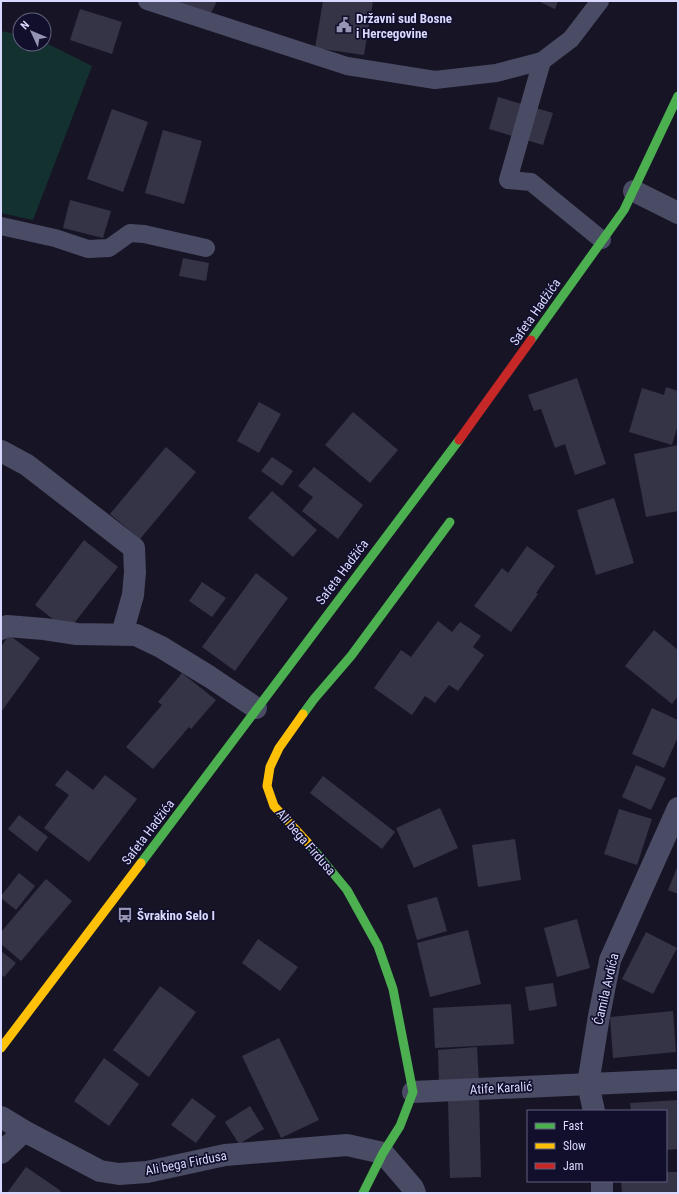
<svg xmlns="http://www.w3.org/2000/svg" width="679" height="1194" font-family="'Roboto Condensed',sans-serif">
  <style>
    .green { fill: #13312f }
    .building { fill: #353346 }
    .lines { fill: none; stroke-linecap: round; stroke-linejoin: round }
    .lane { stroke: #4a4b65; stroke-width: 18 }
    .street { stroke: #4a4b65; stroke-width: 22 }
    .fast { stroke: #4caf50; stroke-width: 9 }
    .slow { stroke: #ffc107; stroke-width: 9 }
    .jam { stroke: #c62828; stroke-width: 9 }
    .labels { text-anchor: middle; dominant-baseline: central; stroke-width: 3.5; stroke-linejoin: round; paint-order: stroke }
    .poi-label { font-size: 13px; font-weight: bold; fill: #d9d9ff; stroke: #110f2b; text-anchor: start }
    .street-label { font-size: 13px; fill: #d9d9ff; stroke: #110f2b }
  </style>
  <rect width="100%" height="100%" fill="#171525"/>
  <path class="green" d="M 1,31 L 20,35 L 20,44 L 44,44 L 44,42 L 92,66 L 33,220 L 1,213 Z"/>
  <g class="building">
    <path d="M 173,1 L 217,1 L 209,17 Z"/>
    <path d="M 323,1 L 373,1 L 364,55 L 315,48 Z"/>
    <path d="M 538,1 L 558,1 L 555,9 Z"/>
    <path d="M 80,9 L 122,22 L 112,54 L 70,40 Z"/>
    <path d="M 498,97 L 553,113 L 543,145 L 489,129 Z"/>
    <path d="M 112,109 L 148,122 L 123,192 L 87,179 Z"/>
    <path d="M 163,130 L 202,141 L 184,204 L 145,193 Z"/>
    <path d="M 70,200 L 111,211 L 103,238 L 63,228 Z"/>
    <path d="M 183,258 L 209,263 L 206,281 L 179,276 Z"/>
    <path d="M 577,378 L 606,464 L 575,475 L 565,444 L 555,448 L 541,409 L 534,411 L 528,395 Z"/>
    <path d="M 666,387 L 678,391 L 678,425 L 672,445 L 629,432 L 642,388 L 664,395 Z"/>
    <path d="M 259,402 L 281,414 L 259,453 L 237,441 Z"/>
    <path d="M 353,412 L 398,450 L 370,483 L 325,445 Z"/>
    <path d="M 678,445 L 678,511 L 646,517 L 634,454 Z"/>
    <path d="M 166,447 L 196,472 L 140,539 L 110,514 Z"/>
    <path d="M 272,457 L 293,471 L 282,486 L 261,471 Z"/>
    <path d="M 314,467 L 363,505 L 338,539 L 302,511 L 313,497 L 298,486 Z"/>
    <path d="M 272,491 L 317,530 L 293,557 L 248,518 Z"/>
    <path d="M 614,498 L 634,563 L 596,575 L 577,510 Z"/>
    <path d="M 84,540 L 118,567 L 68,631 L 35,605 Z"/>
    <path d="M 527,546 L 555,566 L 536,593 L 538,594 L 511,632 L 474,606 L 502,568 L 508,573 Z"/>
    <path d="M 256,573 L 288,598 L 235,671 L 202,647 Z"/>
    <path d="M 202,582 L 226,598 L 212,617 L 189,601 Z"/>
    <path d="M 438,621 L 452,632 L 460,622 L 481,636 L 473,647 L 484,655 L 458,691 L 449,685 L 435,703 L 425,696 L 412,715 L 374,688 L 401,650 L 411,657 Z"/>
    <path d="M 654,630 L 678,650 L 678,696 L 672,704 L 625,666 Z"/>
    <path d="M 9,635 L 40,658 L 1,712 L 1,647 Z"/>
    <path d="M 182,673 L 216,700 L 191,729 L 189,727 L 153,769 L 126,747 L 162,705 L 158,702 Z"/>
    <path d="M 652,708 L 678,720 L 678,737 L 664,768 L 632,754 Z"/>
    <path d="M 636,765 L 666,778 L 651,810 L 622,797 Z"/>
    <path d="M 67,770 L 93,790 L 105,775 L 137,799 L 89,862 L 44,828 L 69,795 L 55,785 Z"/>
    <path d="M 323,776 L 395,832 L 382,849 L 310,793 Z"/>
    <path d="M 440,808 L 458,848 L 414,868 L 396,828 Z"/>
    <path d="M 619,809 L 652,819 L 637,865 L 604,854 Z"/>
    <path d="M 19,815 L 48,837 L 37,852 L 8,829 Z"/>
    <path d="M 515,839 L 521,880 L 478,887 L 472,845 Z"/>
    <path d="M 678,865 L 678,894 L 668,890 Z"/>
    <path d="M 19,873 L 35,886 L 16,910 L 1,898 L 1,896 Z"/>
    <path d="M 46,879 L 72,901 L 21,961 L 1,944 L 1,932 Z"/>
    <path d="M 437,897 L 447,931 L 417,940 L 407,905 Z"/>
    <path d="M 577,919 L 590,968 L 557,977 L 544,928 Z"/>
    <path d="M 468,930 L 481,984 L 430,997 L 417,943 Z"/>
    <path d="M 646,932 L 677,948 L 653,994 L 622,979 Z"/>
    <path d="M 258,939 L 298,967 L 280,991 L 242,963 Z"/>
    <path d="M 1,951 L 16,963 L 4,977 L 1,975 Z"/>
    <path d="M 553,983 L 557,1006 L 529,1011 L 525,987 Z"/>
    <path d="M 160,986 L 196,1012 L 149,1077 L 113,1050 Z"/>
    <path d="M 511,1004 L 514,1044 L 435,1048 L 433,1008 Z"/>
    <path d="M 673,1011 L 676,1052 L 613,1058 L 610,1017 Z"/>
    <path d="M 279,1038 L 319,1120 L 281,1138 L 242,1056 Z"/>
    <path d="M 477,1047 L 479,1083 L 439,1085 L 438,1050 Z"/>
    <path d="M 104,1058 L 139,1084 L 109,1126 L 74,1101 Z"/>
    <path d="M 192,1098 L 216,1116 L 196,1143 L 171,1125 Z"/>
    <path d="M 479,1098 L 481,1177 L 450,1178 L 448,1099 Z"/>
    <path d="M 678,1100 L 678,1149 L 666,1150 L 666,1111 L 631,1111 L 630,1103 Z"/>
    <path d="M 250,1106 L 264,1129 L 239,1144 L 225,1122 Z"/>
    <path d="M 26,1167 L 61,1191 L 59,1193 L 7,1193 Z"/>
    <path d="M 666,1172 L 677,1172 L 678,1193 L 622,1193 L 621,1181 L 666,1181 Z"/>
  </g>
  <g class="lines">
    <g class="lane">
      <path d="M 147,1 L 347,66 L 435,80 L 496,73 L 542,61 L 571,39 L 600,1"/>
      <path d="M 542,61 L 508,180 L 531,182 L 602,240"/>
      <path d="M 1,226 L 55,238 L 88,249 L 109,248 L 130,233 L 144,234 L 206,248"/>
    </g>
    <g class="street">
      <path d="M 634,191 L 678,213"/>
      <path d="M 1,451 L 27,465 L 134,548 L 135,572 L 133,595 L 122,634"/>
      <path d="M 1,629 L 7,626 L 44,629 L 77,634 L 136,635 L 161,647 L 210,677 L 256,708"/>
      <path d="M 413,1092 L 678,1080"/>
      <path d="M 594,1111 L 588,1084 L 599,1016 L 610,960 L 678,808"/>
      <path d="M 1,1117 L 24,1131 L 100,1171 L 119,1174 L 147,1172 L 225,1155 L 347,1145 L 383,1153 L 413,1188 L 415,1193"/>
      <path d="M 1,1153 L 24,1131"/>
      <path d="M 602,1181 L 602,1193"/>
    </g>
    <g class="fast">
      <path d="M 531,340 L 624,210 L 678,96"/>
      <path d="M 303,714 L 314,699 L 351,656 L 450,522"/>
      <path d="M 309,844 L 347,890 L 378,946 L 393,989 L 413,1092 L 400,1126 L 383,1153 L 363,1193"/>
      <path d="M 141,863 L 459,440"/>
    </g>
    <g class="slow">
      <path d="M 303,714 L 279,748 L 270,767 L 267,786 L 274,806 L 309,844"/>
      <path d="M 1,1048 L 141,863"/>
    </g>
    <path class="jam" d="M 459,440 L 531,340"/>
  </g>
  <defs>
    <symbol id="civic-bare" viewBox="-9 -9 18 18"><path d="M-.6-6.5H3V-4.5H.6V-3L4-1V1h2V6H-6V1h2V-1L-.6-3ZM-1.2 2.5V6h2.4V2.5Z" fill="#9594b3" stroke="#110f2b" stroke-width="2.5" paint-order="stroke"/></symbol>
    <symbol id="bus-bare" viewBox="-9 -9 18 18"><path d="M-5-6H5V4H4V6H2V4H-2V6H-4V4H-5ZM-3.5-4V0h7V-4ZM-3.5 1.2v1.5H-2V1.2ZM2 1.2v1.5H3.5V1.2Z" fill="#9594b3" stroke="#110f2b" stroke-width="2.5" paint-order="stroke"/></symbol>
  </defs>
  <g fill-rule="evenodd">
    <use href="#civic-bare" x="333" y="14" width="22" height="22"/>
    <use href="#bus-bare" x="114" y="904" width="22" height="22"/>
  </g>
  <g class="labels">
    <g class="poi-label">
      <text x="356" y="18">Državni sud Bosne<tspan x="356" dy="15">i Hercegovine</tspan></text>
      <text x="137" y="915">Švrakino Selo I</text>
    </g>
    <g class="street-label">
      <text transform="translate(535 312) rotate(-55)">Safeta Hadžića</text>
      <text transform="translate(342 572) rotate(-53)">Safeta Hadžića</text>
      <text transform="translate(148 832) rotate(-53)">Safeta Hadžića</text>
      <text transform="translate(306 842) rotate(49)">Ali bega Firdusa</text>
      <text transform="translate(606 989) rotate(-77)">Ćamila Avdića</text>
      <text transform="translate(501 1088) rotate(-3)">Atife Karalić</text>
      <text transform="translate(186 1163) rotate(-11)">Ali bega Firdusa</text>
    </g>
  </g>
  <rect width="679" height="1194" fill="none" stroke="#d9d9ff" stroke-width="4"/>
  <rect x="527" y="1110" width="140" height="72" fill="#110f2b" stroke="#616080"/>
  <rect x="535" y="1123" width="20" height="6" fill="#4caf50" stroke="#616080"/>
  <text x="563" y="1130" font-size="12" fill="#d9d9ff">Fast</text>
  <rect x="535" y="1143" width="20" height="6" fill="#ffc107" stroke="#616080"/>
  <text x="563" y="1150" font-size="12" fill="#d9d9ff">Slow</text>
  <rect x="535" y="1163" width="20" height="6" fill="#c62828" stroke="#616080"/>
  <text x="563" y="1170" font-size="12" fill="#d9d9ff">Jam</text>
  <g transform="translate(32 32) rotate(314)"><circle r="19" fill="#110f2b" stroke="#616080"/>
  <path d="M0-3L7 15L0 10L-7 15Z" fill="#9594b3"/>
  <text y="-6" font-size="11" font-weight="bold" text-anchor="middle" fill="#d9d9ff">N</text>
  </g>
</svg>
